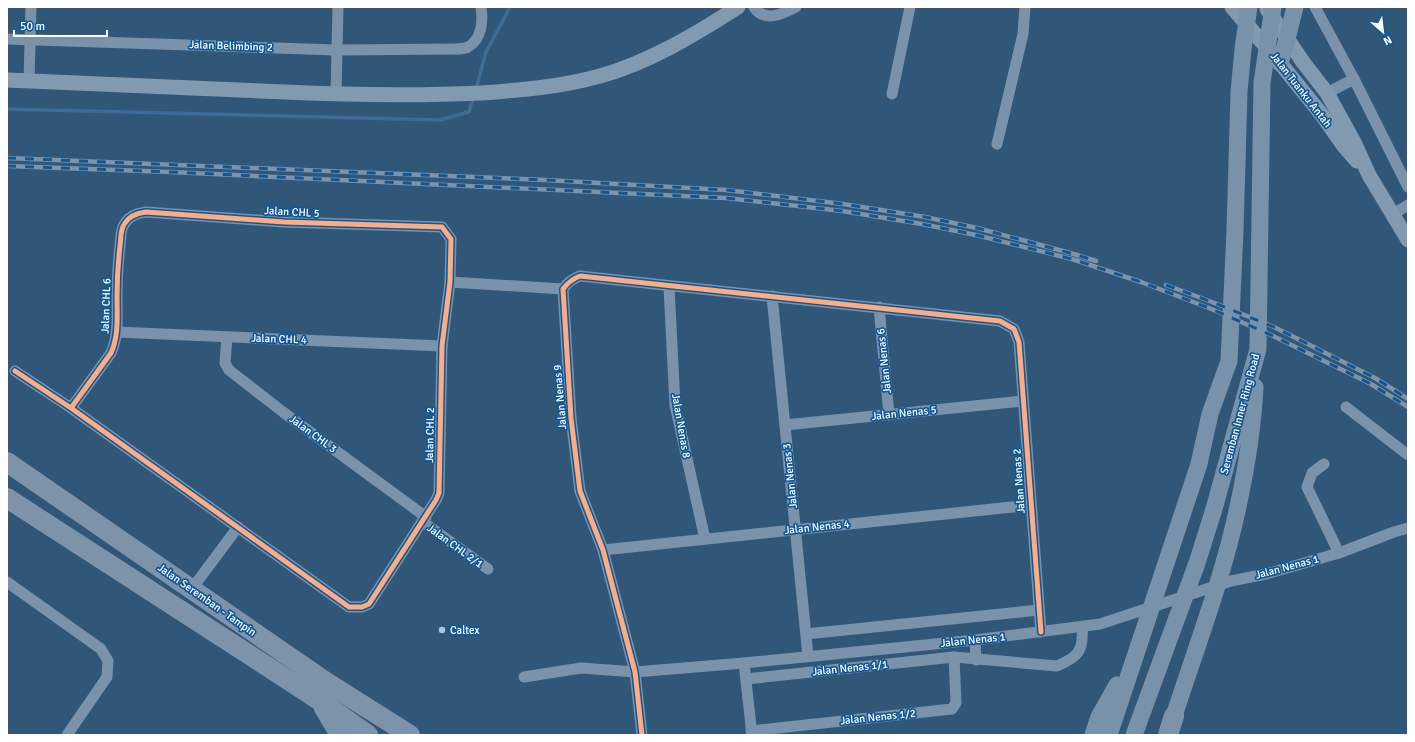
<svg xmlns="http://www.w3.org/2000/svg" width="1415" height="742" font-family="Signika,sans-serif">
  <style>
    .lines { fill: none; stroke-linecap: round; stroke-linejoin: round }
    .stream { stroke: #3c6c97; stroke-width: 3.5 }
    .street { stroke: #7a93ab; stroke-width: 11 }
    .secondary { stroke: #819aaf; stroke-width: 15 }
    .primary { stroke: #7892a9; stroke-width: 17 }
    .highway { stroke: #7c93aa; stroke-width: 20 }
    .rail-casing { stroke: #7c93aa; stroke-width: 4.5 }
    .rail { stroke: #135896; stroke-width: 3; stroke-dasharray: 9; stroke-linecap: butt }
    .cycleway-casing { stroke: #135896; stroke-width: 8 }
    .cycleway { stroke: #ffac80; stroke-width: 5 }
    .poi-dot { fill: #b7c4d0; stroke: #135896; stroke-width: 1.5 }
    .labels { text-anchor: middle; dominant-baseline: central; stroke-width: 3.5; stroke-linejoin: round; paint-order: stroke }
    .street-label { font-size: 11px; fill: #fff; stroke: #135896 }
    .poi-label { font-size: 11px; fill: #fff; stroke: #135896; text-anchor: start }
  </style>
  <rect width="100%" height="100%" fill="#315778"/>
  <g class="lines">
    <g class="stream">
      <path d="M 476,89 L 486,52 L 510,7"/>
      <path d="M 7,109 L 440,120 L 469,112 L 473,97"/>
    </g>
    <g class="street">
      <path d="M 754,7 C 764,23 783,14 796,7"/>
      <path d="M 1315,7 L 1354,79 L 1408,187"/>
      <path d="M 7,39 L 336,50 L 455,49 C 459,49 464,49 468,47 C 482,39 483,21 481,7"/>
      <path d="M 29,81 L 31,7"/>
      <path d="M 1327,93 L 1354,79"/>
      <path d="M 336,94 L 338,7"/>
      <path d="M 892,94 L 910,7"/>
      <path d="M 997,144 L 1023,34 L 1025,7"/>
      <path d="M 1393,214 L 1408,205"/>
      <path d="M 450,282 L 563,289"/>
      <path d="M 669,287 L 675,405 L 705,539"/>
      <path d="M 772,296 L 808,656"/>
      <path d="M 879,307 L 889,415"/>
      <path d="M 116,332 L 442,346"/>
      <path d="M 227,337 L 225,363 L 229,370 L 283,412 L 426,517"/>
      <path d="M 15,371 L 71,408 L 349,607 L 362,607 L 369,604 L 436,500 L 439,493 L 442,346 L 450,282 L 451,239 L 442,227 L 284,222 L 146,212 C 138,213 130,215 125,223 C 120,229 121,239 120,246 C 118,263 117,279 117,296 C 117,315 119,335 111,353 L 71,408"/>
      <path d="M 1346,407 L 1408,455"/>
      <path d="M 785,425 L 1023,401"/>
      <path d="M 1324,464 L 1312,473 L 1307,487 L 1339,553"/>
      <path d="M 423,522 L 488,569"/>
      <path d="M 603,550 L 1031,505"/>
      <path d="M 7,582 L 101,649 L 108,661 L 107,677 L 67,735"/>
      <path d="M 191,590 L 238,527"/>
      <path d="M 806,634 L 1039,610"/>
      <path d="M 975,640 L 976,660"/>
      <path d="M 744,663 L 752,735"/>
      <path d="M 524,677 L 581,668 L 635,672 L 744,663 L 975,640 L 1100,624 L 1231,581 L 1266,574 L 1339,553 L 1394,532 L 1408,528"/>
      <path d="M 746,679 L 954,657 L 1057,666 C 1078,657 1084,651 1082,627"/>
      <path d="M 751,731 L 952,709 L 956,703 L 954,657"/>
      <path d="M 642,735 L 635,672 L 603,550 L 580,491 L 571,418 L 563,289 C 568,282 572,279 580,276 L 1000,321 L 1014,329 L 1019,342 L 1041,632"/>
    </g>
    <g class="secondary">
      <path d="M 1232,7 L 1280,63 L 1322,115 L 1343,145 L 1357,161"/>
      <path d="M 1267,9 L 1303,62 L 1327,93 L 1354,142 L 1369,175 L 1408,240"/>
      <path d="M 7,80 C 100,84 193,88 285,92 C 351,95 416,96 481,93 C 521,90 561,87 600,76 C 648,63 696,34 738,7"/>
    </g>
    <g class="primary">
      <path d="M 1280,63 L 1287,39 L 1295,7"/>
      <path d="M 1169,727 L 1174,716 C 1197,645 1224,575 1239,502 C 1247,464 1253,426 1255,387"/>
      <path d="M 1093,735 L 1099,717 L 1117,685"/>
      <path d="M 1109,735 L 1199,464 L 1210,414 L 1229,361 L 1235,231 L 1239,92 L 1243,49 L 1249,7"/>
      <path d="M 1134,735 L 1197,563 L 1214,509 L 1258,349 L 1262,83 L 1273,7"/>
    </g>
    <g class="highway">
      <path d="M 7,462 L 326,682 L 410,735"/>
      <path d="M 7,498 L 319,700 L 368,735"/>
      <path d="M 324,708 L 340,735"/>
      <path d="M 1168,735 L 1174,716"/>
    </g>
    <defs>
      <g id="rail">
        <path d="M 7,158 L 546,180 L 726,190 L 843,204 L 925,217 L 977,228 L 1074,254 L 1096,261"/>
        <path d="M 7,166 L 171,172 L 726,198 L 842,211 L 922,224 L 976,235 L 1072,259 L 1141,282 L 1209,308 L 1271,335 L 1371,384 L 1408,407"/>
        <path d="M 1166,285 L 1212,302 L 1274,327 L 1375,378 L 1408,399"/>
      </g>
    </defs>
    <use href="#rail" class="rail-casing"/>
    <use href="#rail" class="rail"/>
    <defs>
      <g id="cycleway">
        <path d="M 15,371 L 71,408 L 349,607 L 362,607 L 369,604 L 436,500 L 439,493 L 442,346 L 450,282 L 451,239 L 442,227 L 284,222 L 146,212 C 138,213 130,215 125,223 C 120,229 121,239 120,246 C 118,263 117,279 117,296 C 117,315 119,335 111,353 L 71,408"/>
        <path d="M 642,735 L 635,672 L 603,550 L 580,491 L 571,418 L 563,289 C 568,282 572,279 580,276 L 1000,321 L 1014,329 L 1019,342 L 1041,632"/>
      </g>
    </defs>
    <use href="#cycleway" class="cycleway-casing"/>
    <use href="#cycleway" class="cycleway"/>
  </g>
  <circle class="poi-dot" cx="442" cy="630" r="4"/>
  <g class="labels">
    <g class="street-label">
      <text transform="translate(231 46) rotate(2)">Jalan Belimbing 2</text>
      <text transform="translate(1301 90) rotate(52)">Jalan Tuanku Antah</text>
      <text transform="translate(292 212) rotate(3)">Jalan CHL 5</text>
      <text transform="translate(106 306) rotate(-88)">Jalan CHL 6</text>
      <text transform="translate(279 339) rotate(2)">Jalan CHL 4</text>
      <text transform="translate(884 361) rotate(-96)">Jalan Nenas 6</text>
      <text transform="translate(560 397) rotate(-95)">Jalan Nenas 9</text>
      <text transform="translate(904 413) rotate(-6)">Jalan Nenas 5</text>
      <text transform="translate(1240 414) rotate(-75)">Seremban Inner Ring Road</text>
      <text transform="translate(681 426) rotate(80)">Jalan Nenas 8</text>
      <text transform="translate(313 434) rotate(36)">Jalan CHL 3</text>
      <text transform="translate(430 435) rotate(-89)">Jalan CHL 2</text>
      <text transform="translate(790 476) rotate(-96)">Jalan Nenas 3</text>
      <text transform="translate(1019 481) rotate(-94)">Jalan Nenas 2</text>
      <text transform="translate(817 527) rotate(-6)">Jalan Nenas 4</text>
      <text transform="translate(455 546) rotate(36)">Jalan CHL 2/1</text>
      <text transform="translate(1287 567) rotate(-15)">Jalan Nenas 1</text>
      <text transform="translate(207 600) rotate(35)">Jalan Seremban - Tampin</text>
      <text transform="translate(973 640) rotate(-6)">Jalan Nenas 1</text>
      <text transform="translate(850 668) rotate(-6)">Jalan Nenas 1/1</text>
      <text transform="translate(878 717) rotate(-6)">Jalan Nenas 1/2</text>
    </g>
    <g class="poi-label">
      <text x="450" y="630">Caltex</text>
    </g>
  </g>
  <rect width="1415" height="742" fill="none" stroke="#ffffff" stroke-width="16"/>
  <g transform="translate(1383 32) rotate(152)" stroke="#135896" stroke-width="3" paint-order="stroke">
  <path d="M0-3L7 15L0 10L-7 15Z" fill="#ffffff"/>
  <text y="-6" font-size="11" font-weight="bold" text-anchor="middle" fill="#ffffff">N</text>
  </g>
  <path d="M14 30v6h93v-6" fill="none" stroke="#ffffff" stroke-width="2"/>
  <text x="20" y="30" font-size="12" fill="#ffffff" stroke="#135896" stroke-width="3" paint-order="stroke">50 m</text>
</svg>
